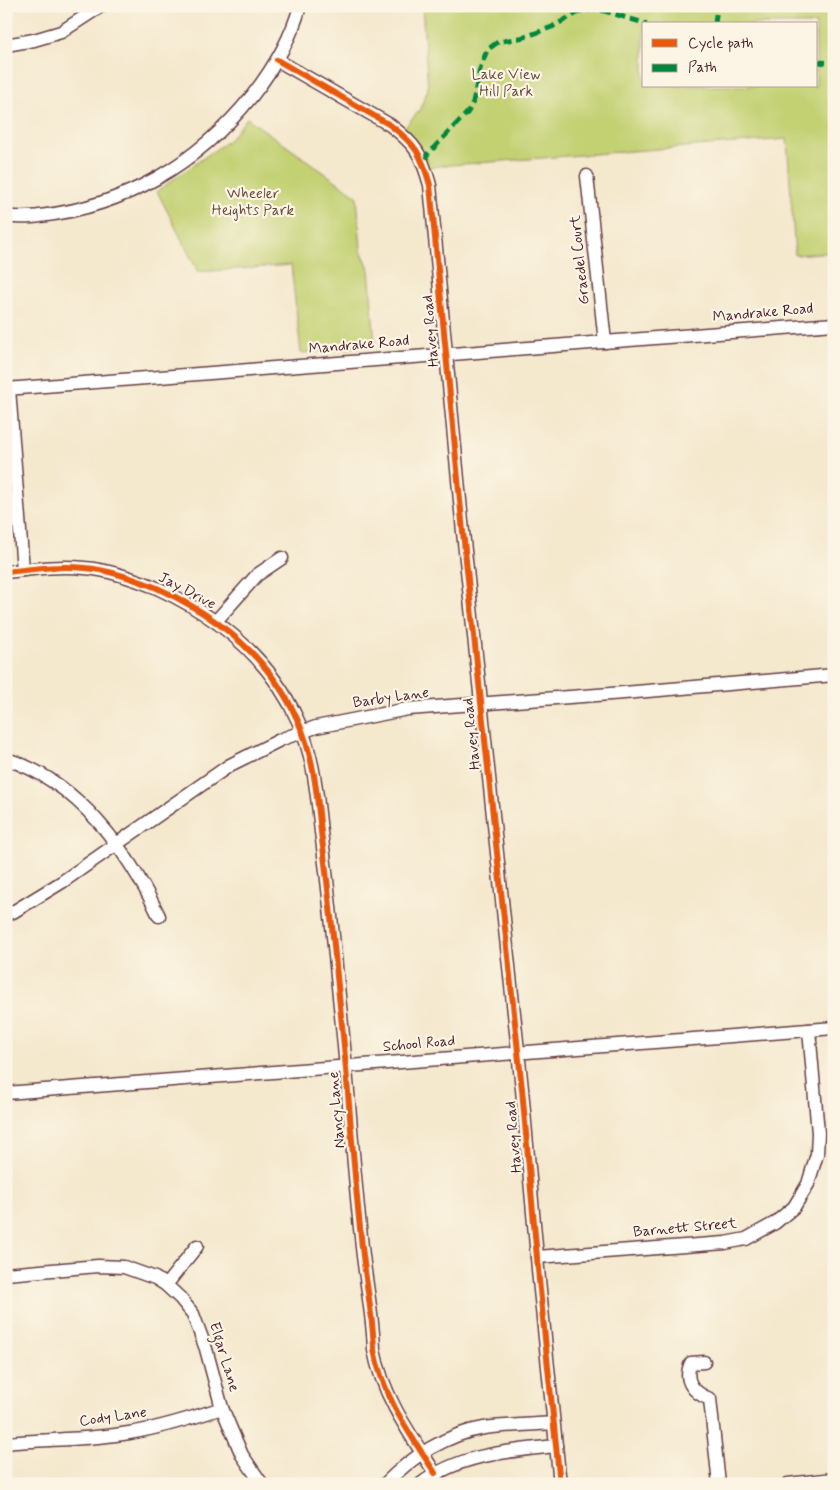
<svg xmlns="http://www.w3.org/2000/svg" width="840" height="1490" font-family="Mynerve,sans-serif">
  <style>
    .green { fill: #c3d173; stroke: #86784f; fill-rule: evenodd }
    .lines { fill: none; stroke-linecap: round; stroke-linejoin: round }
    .minor-casing { stroke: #643d43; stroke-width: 15 }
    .minor { stroke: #fff; stroke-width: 12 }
    .quiet { stroke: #00873e; stroke-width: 5; stroke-dasharray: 10 5; stroke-linecap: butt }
    .cycleway-casing { stroke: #fcf5e5; stroke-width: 9 }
    .cycleway { stroke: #e8590c; stroke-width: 6 }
    .labels { text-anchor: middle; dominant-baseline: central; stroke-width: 4.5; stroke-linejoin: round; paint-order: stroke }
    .park-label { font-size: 15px; fill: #684c3d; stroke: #fcf5e5 }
    .street-label { font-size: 15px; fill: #4a1f2b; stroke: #fcf5e5 }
  </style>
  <rect width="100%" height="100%" fill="#fcf5e5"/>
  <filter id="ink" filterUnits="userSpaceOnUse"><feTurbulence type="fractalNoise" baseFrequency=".02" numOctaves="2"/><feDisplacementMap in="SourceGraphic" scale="10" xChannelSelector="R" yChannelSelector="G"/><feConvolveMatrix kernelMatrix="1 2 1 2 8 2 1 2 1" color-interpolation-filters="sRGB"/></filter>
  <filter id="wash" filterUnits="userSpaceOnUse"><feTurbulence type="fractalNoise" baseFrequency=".0096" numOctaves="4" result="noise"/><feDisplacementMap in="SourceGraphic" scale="20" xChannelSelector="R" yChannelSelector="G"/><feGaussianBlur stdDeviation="1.12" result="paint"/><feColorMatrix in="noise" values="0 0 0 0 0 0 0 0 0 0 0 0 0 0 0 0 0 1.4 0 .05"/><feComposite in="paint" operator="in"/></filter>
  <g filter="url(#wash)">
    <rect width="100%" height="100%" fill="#f4e8cd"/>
    <g class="green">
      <path d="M 422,6 L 834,6 L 834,252 L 795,255 L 787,139 L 439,166 L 426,169 L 400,133 L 419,111 L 428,89 ZM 644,24 L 816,24 L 816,86 L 644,86 Z"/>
      <path d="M 247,118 L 357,196 L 361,250 L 369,268 L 375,345 L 301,353 L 291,265 L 198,272 L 157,191 L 229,140 Z"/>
    </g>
  </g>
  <g filter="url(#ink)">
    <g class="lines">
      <defs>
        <g id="minor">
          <path d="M 6,45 L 34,40 L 61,32 L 101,6"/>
          <path d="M 277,60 L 390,125 C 416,145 421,153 430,185 L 463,532 L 522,1089 L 539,1280 L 560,1484"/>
          <path d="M 587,176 L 605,342"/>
          <path d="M 6,217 C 17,217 29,218 40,216 C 126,206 198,163 252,96 C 273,69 291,40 300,6"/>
          <path d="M 6,389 L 834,324"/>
          <path d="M 9,389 L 23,570"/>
          <path d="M 6,572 C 32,569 59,565 85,568 C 110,570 135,579 157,588 C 218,616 270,658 298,721 C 314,756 317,795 321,832 C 330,896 335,960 342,1025 C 349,1095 353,1166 361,1237 C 364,1274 373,1313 374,1350 C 383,1397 410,1434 435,1473"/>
          <path d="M 216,621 L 257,575 L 282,558"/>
          <path d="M 6,759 C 78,781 128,851 159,916"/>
          <path d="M 6,913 L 13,912 L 62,882 L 230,765 L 282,739 L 316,727 L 408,709 L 624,693 L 834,675"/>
          <path d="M 6,1093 L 834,1028"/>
          <path d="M 537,1257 L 725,1243 L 746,1239 L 775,1223 L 794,1207 L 808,1184 L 817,1154 L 818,1133 L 809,1030"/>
          <path d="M 6,1274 L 98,1266 L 124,1267 L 155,1278 L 166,1285 L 180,1298 L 193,1314 L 206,1349 L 222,1408 L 242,1455 L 262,1484"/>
          <path d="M 166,1285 L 197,1246"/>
          <path d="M 704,1362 L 691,1363 C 683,1380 693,1393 710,1399 L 719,1484"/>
          <path d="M 6,1443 C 47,1439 89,1440 129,1433 C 161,1428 192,1418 222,1408"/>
          <path d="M 385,1484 C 411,1457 447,1434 484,1428 C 507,1425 531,1425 553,1423"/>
          <path d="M 421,1484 C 459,1454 510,1451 556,1446"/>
          <path d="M 788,1484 L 834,1479"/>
        </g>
      </defs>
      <use href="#minor" class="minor-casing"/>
      <use href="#minor" class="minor"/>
      <g class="quiet">
        <path d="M 715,24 L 717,6"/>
        <path d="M 816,62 L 834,63"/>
        <path d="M 422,160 L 468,112 L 473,102 L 480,69 L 487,50 L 498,42 L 525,37 L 552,27 L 579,12 L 598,9 L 647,24"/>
      </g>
      <defs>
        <g id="cycleway">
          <path d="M 277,60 L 390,125 C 416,145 421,153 430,185 L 463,532 L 522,1089 L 539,1280 L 560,1484"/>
          <path d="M 6,572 C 32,569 59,565 85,568 C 110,570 135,579 157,588 C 218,616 270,658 298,721 C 314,756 317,795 321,832 C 330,896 335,960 342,1025 C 349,1095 353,1166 361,1237 C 364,1274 373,1313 374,1350 C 383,1397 410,1434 435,1473"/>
        </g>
      </defs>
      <use href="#cycleway" class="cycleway-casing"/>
      <use href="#cycleway" class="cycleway"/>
    </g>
  </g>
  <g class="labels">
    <g class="park-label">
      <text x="506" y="75">Lake View<tspan x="506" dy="17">Hill Park</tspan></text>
      <text x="253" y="194">Wheeler<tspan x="253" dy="17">Heights Park</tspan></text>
    </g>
    <g class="street-label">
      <text transform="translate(580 260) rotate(-96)">Graedel Court</text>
      <text transform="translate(763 313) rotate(-5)">Mandrake Road</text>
      <text transform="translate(431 331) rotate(-95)">Havey Road</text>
      <text transform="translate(359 345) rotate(-5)">Mandrake Road</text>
      <text transform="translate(187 591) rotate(28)">Jay Drive</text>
      <text transform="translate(391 698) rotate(-8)">Barby Lane</text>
      <text transform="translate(472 734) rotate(-96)">Havey Road</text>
      <text transform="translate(419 1044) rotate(-5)">School Road</text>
      <text transform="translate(337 1110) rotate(-95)">Nancy Lane</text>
      <text transform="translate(514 1137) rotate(-95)">Havey Road</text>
      <text transform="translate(685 1228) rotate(-5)">Barnett Street</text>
      <text transform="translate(224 1357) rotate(73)">Elgar Lane</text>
      <text transform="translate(113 1417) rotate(-8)">Cody Lane</text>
    </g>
  </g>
  <rect width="840" height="1490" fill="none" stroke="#fcf5e5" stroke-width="25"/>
  <rect x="642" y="22" width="175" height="65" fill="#fcf5e5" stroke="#b59f9b"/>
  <rect x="652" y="39" width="25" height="8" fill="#e8590c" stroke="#b59f9b"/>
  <text x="688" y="48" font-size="15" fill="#4a1f2b">Cycle path</text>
  <rect x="652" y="64" width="25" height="8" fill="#00873e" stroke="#b59f9b"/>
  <text x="688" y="72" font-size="15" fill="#4a1f2b">Path</text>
</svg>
